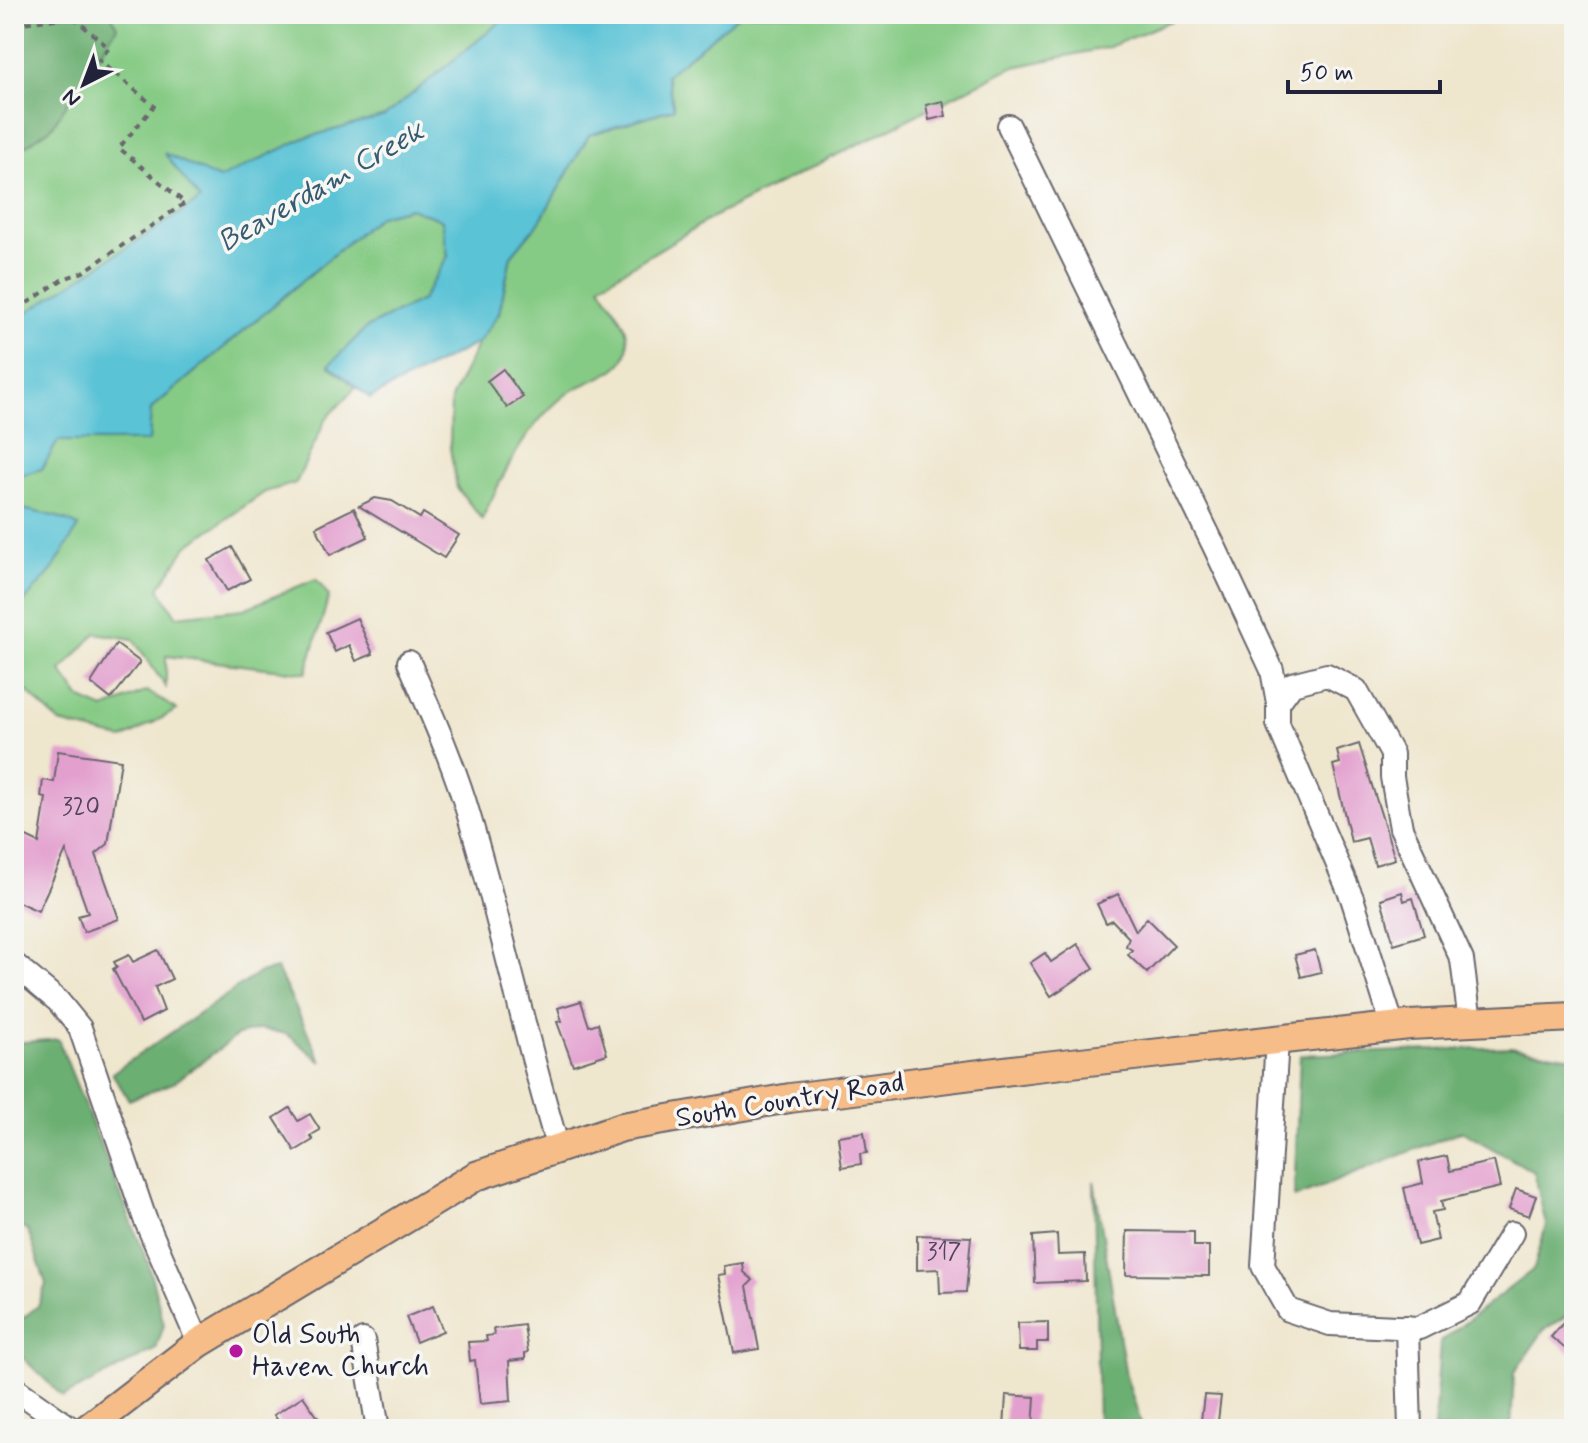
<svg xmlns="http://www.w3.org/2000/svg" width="1588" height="1443" font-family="Mynerve,sans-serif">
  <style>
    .green { fill: #86cb85; stroke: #547660; stroke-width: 2 }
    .forest { fill: #6caf72; stroke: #476856; stroke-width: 2 }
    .water { fill: #5ac3d6; stroke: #3e7288; stroke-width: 2 }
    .building { fill: #e3a0cf }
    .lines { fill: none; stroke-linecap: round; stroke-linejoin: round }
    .minor-casing { stroke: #6a676e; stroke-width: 26 }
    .major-casing { stroke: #6a676e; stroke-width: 32 }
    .path { stroke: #6a676e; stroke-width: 4; stroke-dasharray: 6 6; stroke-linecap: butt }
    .minor { stroke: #fff; stroke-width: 22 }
    .major { stroke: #f7bd88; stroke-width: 28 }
    .poi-dot { fill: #b5179e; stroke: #f6f6f2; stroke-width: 3 }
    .labels { text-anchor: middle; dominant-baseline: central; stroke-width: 7; stroke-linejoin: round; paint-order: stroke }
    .number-label { font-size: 24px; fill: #524260 }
    .street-label { font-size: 28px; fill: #22223b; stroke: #f6f6f2 }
    .poi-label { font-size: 28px; fill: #22223b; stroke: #f6f6f2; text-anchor: start }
    .water-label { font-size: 30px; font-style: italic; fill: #365a71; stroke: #f6f6f2 }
  </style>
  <rect width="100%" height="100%" fill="#f6f6f2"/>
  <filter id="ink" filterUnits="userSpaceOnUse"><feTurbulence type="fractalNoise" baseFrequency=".0125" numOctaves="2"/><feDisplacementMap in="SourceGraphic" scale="16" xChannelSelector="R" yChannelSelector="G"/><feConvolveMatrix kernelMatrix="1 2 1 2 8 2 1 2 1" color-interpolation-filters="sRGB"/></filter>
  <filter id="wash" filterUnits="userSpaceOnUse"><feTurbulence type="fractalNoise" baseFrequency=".006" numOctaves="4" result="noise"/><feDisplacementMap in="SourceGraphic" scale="32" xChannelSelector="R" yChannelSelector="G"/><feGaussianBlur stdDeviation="1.8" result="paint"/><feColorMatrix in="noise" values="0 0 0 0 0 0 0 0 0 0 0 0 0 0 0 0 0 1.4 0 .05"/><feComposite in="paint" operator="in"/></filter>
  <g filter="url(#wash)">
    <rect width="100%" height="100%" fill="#efe6ce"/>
    <g class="green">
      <path d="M 14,14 L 533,14 L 396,132 L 14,332 Z"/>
      <path d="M 740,14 L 1187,14 L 1109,47 L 1010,68 L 715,216 L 600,285 C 612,308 636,328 625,357 C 618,375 583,382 568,393 C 526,424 504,473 482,519 L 457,488 L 450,448 L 451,399 L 478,343 L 499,313 L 511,256 L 540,221 L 589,135 L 674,108 L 666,75 Z"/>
      <path d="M 410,208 L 442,220 L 448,256 L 422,300 L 366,328 L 329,366 L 356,387 L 326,419 L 296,483 L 265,492 L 187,546 L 159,588 L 176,616 L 244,609 L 316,579 L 329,596 L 306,673 L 166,656 L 166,687 L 133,639 L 96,633 L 61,671 L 81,699 L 104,709 L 147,691 L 177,710 L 123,739 L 60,723 L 14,679 L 14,613 L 53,569 L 58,517 L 14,507 L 14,477 L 42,469 L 58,441 L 149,441 L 151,409 L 379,216 Z"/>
    </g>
    <g class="forest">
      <path d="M 14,14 L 111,14 L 117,27 L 52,127 L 14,154 Z"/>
      <path d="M 277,969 L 322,1062 L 287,1034 L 261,1029 L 238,1035 L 173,1083 L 129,1100 L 112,1073 L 259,973 Z"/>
      <path d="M 58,1039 L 148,1263 L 164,1325 L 156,1349 L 63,1397 L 14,1349 L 14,1325 L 38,1306 L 46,1284 L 28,1231 L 14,1224 L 14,1043 Z"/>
      <path d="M 1510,1047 L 1574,1057 L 1574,1311 L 1544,1330 L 1514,1373 L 1511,1429 L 1434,1429 L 1440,1342 L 1534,1269 L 1546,1225 L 1534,1172 L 1461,1131 L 1294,1198 L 1300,1055 Z"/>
      <path d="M 1094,1181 L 1126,1376 L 1143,1429 L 1098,1429 Z"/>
    </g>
    <g class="water">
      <path d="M 510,14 L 740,14 L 666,75 L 674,108 L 589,135 L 540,221 L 511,256 L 499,313 L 478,343 L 370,398 L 329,365 L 366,328 L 422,300 L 448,256 L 442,220 L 410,208 L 379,216 L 151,409 L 149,441 L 58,441 L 42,469 L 14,477 L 14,321 L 200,200 L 164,153 L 219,179 L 304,138 L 385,116 Z"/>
      <path d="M 14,507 L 58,517 L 79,526 L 53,569 L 14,613 Z"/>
    </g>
    <g id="blocks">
      <g class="building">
        <path d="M 943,101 L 946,116 L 929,120 L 926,105 Z"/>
        <path d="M 503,369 L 523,397 L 507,408 L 487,381 Z"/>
        <path d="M 375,498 L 392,501 L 420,518 L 423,513 L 459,535 L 444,558 L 359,506 Z"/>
        <path d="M 354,508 L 368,537 L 330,555 L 316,527 Z"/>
        <path d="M 232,547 L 250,579 L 227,591 L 209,560 Z"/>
        <path d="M 357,618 L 373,654 L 356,661 L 349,645 L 335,652 L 326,632 Z"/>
        <path d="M 116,644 L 140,662 L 111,699 L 91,683 Z"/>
        <path d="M 1359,744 L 1395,859 L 1375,865 L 1367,838 L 1351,842 L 1333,765 L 1340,763 L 1337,751 Z"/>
        <path d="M 58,751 L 121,760 L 108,844 L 96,854 L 119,919 L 84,932 L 78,916 L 88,913 L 66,851 L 38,911 L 14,900 L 14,831 L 39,843 L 46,798 L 41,797 L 43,780 L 54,782 Z"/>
        <path d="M 1402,892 L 1404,901 L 1413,898 L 1424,935 L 1394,944 L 1381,899 Z"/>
        <path d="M 1118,894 L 1136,931 L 1147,918 L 1174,945 L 1147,973 L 1128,955 L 1132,950 L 1126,946 L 1129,938 L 1112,920 L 1106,923 L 1097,904 Z"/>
        <path d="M 1078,944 L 1094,968 L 1051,996 L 1030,963 L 1045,953 L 1051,962 Z"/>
        <path d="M 158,950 L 172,979 L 155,987 L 164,1011 L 141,1023 L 113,969 L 117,967 L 114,962 L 129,955 L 133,962 Z"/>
        <path d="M 1315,950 L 1321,972 L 1301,977 L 1295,955 Z"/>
        <path d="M 581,1001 L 589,1026 L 598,1023 L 607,1054 L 573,1065 L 557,1022 L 562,1021 L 558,1008 Z"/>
        <path d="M 290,1108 L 298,1121 L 310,1114 L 320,1130 L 310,1136 L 313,1140 L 295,1151 L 274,1118 Z"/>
        <path d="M 864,1132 L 867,1153 L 860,1154 L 861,1164 L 842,1167 L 838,1136 Z"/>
        <path d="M 1447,1156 L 1450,1171 L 1494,1161 L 1500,1187 L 1441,1201 L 1443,1210 L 1432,1212 L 1438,1240 L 1417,1245 L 1404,1188 L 1423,1183 L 1419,1162 Z"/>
        <path d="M 1516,1189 L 1536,1196 L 1529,1216 L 1509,1209 Z"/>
        <path d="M 1127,1231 L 1194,1232 L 1194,1246 L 1209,1246 L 1209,1276 L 1126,1275 Z"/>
        <path d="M 1057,1234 L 1058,1255 L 1085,1254 L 1086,1281 L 1035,1283 L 1033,1236 Z"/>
        <path d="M 917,1235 L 971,1237 L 966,1292 L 940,1293 L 939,1269 L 917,1270 Z"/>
        <path d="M 743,1263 L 744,1272 L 753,1280 L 747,1286 L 759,1349 L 734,1353 L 718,1275 L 725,1274 L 724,1266 Z"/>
        <path d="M 433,1306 L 443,1331 L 416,1342 L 406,1317 Z"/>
        <path d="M 1048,1322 L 1048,1342 L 1037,1342 L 1037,1351 L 1019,1351 L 1018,1323 Z"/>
        <path d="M 1564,1322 L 1574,1330 L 1574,1356 L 1551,1337 Z"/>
        <path d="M 524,1325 L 528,1352 L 525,1353 L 525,1359 L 509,1361 L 511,1401 L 480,1404 L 475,1360 L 470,1361 L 468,1342 L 487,1341 L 486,1336 L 494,1335 L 493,1329 Z"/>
        <path d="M 1006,1395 L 1035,1397 L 1033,1429 L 1004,1429 Z"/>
        <path d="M 1204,1395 L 1221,1396 L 1217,1429 L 1200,1429 Z"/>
        <path d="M 303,1396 L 326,1429 L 284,1429 L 274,1415 Z"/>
      </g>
    </g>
  </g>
  <g filter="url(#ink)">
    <use href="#blocks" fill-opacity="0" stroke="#6a676e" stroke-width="2"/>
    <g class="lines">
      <defs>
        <g id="minor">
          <path d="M 1009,126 L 1215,548 L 1272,670 L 1278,703"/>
          <path d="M 409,662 C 431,713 454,764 469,816 C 502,926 525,1038 558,1148"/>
          <path d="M 14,964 L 58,1001 L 80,1028 L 145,1219 L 199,1343"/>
          <path d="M 1393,1027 L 1352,898 L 1278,724 L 1278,703 L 1292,684 L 1327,675 L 1356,690 L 1392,754 L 1392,777 L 1401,828 L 1462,960 L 1470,1022"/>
          <path d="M 1277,1040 L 1263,1266 L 1288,1310 L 1330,1324 L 1419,1328 L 1470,1303 L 1512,1233"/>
          <path d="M 1407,1327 L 1410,1429"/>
          <path d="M 363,1340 L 378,1429"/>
          <path d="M 14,1388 L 72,1429"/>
        </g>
        <path id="major" d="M 87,1429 L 199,1343 L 476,1176 L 622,1127 L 790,1098 L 1036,1067 L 1409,1025 L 1574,1017"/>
      </defs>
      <use href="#minor" class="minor-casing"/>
      <use href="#major" class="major-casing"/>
      <path class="path" d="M 14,24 L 73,17 L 109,48 L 99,60 L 154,106 L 119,148 L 185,203 L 83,272 L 63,279 L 14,312"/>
      <use href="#minor" class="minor"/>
      <use href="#major" class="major"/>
    </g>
  </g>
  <circle class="poi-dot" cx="236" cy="1351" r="8"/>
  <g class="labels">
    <g class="number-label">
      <text x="81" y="807">320</text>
      <text x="944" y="1252">317</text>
    </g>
    <g class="street-label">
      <text transform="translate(790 1101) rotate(-9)">South Country Road</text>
    </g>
    <g class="poi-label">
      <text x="252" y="1335">Old South<tspan x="252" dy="32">Haven Church</tspan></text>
    </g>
    <g class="water-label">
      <text transform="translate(321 187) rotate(-30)">Beaverdam Creek</text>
    </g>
  </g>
  <rect width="1588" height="1443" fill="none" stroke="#f6f6f2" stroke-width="48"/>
  <g transform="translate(84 84) rotate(222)" stroke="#f6f6f2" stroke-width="6" paint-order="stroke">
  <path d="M0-6L14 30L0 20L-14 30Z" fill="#22223b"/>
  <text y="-12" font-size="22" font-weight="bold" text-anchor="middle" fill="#22223b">N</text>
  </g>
  <path d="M1288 80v12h152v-12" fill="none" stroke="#22223b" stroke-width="4"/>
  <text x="1300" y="80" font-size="24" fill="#22223b" stroke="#f6f6f2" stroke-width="6" paint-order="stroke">50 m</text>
</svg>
